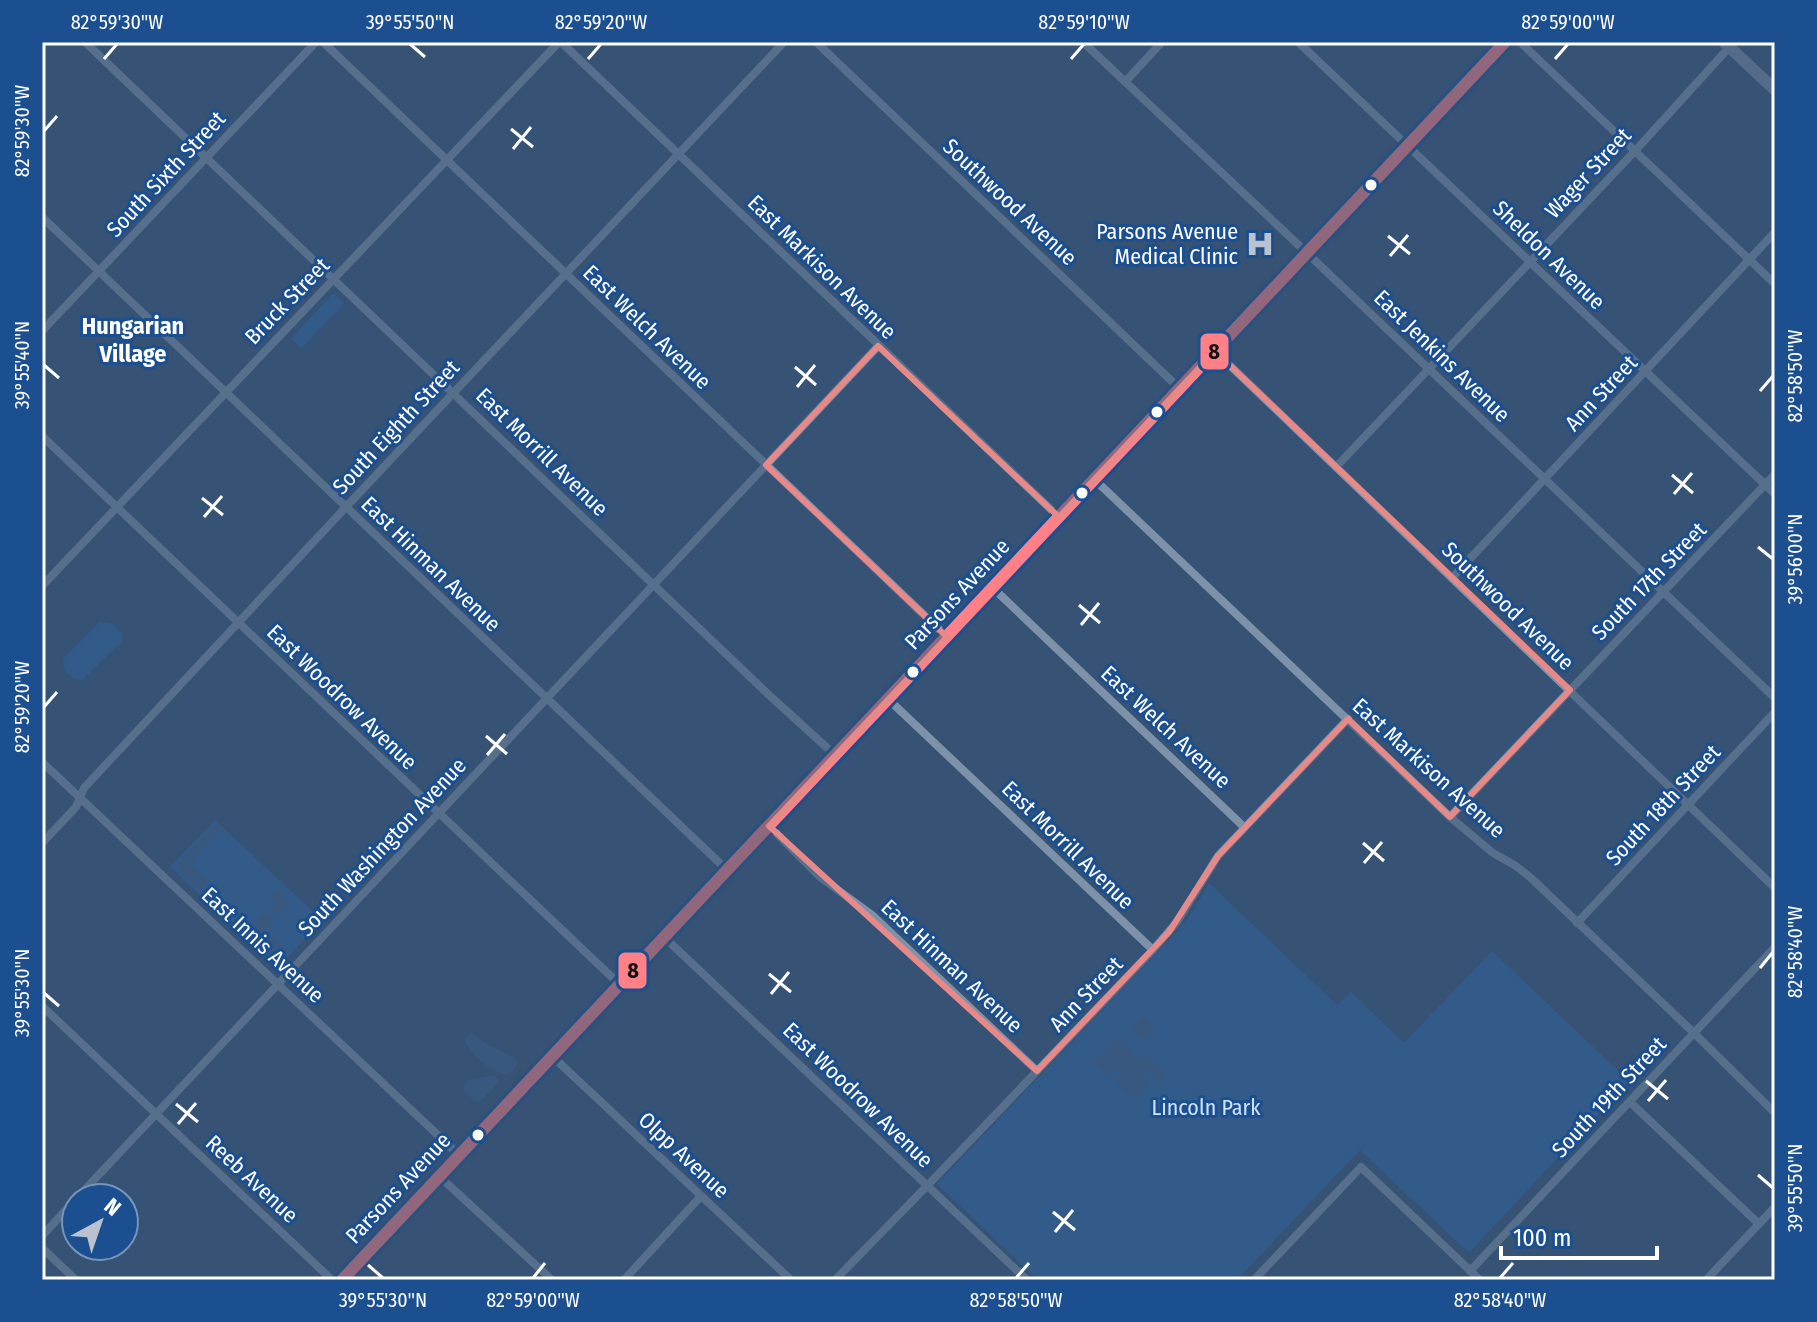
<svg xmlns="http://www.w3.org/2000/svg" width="1817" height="1322" font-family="'Fira Sans Condensed',sans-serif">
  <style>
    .green { fill: #2f66a5 }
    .water { fill: #3b618d }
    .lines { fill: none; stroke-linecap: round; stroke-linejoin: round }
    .street { stroke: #7d92a8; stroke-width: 8 }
    .secondary { stroke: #798da4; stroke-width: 12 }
    .primary { stroke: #7d8ea7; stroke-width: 14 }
    .bus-1-casing { stroke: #1b4f8f; stroke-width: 18 }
    .bus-1 { stroke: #ff8087; stroke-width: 12 }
    .marked { fill: none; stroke: #e88989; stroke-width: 6; stroke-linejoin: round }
    .ticks { fill: none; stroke: #fff; stroke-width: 3 }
    .bus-dot { fill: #fff; stroke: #1b4f8f; stroke-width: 3 }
    .labels { text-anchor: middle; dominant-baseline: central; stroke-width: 6; stroke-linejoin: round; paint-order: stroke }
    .street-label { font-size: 22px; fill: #fff; stroke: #1b4f8f }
    .poi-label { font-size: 22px; fill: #fff; stroke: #1b4f8f; text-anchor: end }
    .park-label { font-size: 22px; fill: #cfe3fa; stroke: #1b4f8f }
    .neighbourhood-label { font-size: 24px; font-weight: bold; fill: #fff; stroke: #1b4f8f }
    .line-badge { stroke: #1b4f8f; stroke-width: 3 }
    .pale-badge-label { font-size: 22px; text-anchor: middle; font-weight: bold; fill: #111 }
    .neatline { fill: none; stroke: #fff; stroke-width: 3 }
    .ticks-label { font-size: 20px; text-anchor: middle; fill: #fff }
  </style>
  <rect width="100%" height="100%" fill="#365274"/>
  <g class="green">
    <path d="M 333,293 L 344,303 L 301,349 L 291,339 Z"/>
    <path d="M 100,622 L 114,624 L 122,634 L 121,642 L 82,680 L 74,679 L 64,670 L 63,659 Z"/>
    <path d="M 215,820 L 322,920 L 278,968 L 170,867 Z"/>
    <path d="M 1209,883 L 1337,1005 L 1351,992 L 1404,1043 L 1492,951 L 1629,1081 L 1469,1253 L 1360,1150 L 1237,1280 L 1038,1280 L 937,1184 L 1176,933 L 1193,911 Z"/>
  </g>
  <g class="water">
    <path d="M 211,826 L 217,826 L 220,829 L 219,833 L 204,847 L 191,865 L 205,878 L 205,886 L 199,890 L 183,877 L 177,867 L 179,862 Z"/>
    <path d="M 276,889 L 279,890 L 290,903 L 288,908 L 280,916 L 270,909 L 275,903 L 271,895 L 271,892 Z"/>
    <path d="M 263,913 L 268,913 L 274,918 L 268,932 L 285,948 L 285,955 L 279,959 L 276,959 L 255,940 L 250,932 L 252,927 Z"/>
    <path d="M 1144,1016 L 1155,1026 L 1151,1031 L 1153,1033 L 1142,1040 L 1131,1029 Z"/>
    <path d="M 469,1034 L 473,1034 L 488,1045 L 515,1058 L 517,1063 L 513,1071 L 506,1075 C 486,1068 475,1058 464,1040 Z"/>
    <path d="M 1118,1036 L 1135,1052 L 1133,1055 L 1138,1059 L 1144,1053 L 1167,1075 L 1159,1083 L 1148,1073 L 1145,1074 C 1146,1083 1150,1090 1138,1096 L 1127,1094 L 1119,1087 L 1118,1077 L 1120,1072 L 1116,1069 L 1108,1076 L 1093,1062 Z"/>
    <path d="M 493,1075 L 498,1079 L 499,1082 L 483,1099 L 476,1102 L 464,1090 L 463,1086 L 469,1080 Z"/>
  </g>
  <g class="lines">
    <g class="street">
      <path d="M 85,42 L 769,695 L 835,755"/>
      <path d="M 323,42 L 947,637"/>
      <path d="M 561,42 L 1059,517"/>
      <path d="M 816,42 L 1180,389"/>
      <path d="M 1083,42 L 1307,253 L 1775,698"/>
      <path d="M 1298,42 L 1775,494"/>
      <path d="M 1520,42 L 1775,284"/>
      <path d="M 1125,82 L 1162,42"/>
      <path d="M 42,217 L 727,870"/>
      <path d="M 42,331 L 316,42"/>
      <path d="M 1215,351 L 1775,888"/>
      <path d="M 42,436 L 619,984"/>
      <path d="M 1336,467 L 1635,151 L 1734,42"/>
      <path d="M 1095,480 L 1450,817 L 1493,853 L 1516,866 L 1531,878 L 1694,1033 L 1775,1113"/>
      <path d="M 1452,578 L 1775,232"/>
      <path d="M 42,586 L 559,42"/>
      <path d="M 993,588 L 1244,827"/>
      <path d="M 888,699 L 1153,950"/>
      <path d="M 42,762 L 459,1155"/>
      <path d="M 1450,817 L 1775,474"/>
      <path d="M 769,826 L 820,877 L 872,915 L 1037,1071"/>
      <path d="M 42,843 L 76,807 L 84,788 L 346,507 L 784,42"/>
      <path d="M 1577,923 L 1775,712"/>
      <path d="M 664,937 L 1027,1280"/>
      <path d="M 42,1006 L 332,1280"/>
      <path d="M 552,1056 L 791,1280"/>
      <path d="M 1630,1102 L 1759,1224"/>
      <path d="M 439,1176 L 552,1280"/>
      <path d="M 77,1198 L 878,346"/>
      <path d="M 42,1236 L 76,1199"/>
      <path d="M 42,1248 L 76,1280"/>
      <path d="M 1470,1271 L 1775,947"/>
      <path d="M 624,1280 L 701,1196"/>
      <path d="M 835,1280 L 927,1186 L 1153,950 L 1177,922 L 1218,856 L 1348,719"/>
      <path d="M 1254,1280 L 1361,1167 L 1480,1280"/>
      <path d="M 1706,1280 L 1775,1207"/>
    </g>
    <path class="secondary" d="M 1724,42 L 1775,90"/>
    <path class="primary" d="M 342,1280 L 1505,42"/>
    <defs>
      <path id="bus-1" d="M 342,1280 L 1505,42"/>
    </defs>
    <use href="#bus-1" class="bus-1-casing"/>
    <use href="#bus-1" class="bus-1"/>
  </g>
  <path d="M0 0H1817V1322H0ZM 878,346 L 1059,517 L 1215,351 L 1570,690 L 1450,817 L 1348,719 L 1218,856 L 1169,932 L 1037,1071 L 769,826 L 947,637 L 766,465 Z" fill="#365274" fill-opacity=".55" fill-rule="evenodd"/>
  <path class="marked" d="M 878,346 L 1059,517 L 1215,351 L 1570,690 L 1450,817 L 1348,719 L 1218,856 L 1169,932 L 1037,1071 L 769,826 L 947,637 L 766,465 Z"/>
  <path class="ticks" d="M 410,44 L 425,57M 104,59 L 117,44M 588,59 L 601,44M 1071,59 L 1084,44M 1555,59 L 1568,44M 511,129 L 533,147M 44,131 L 57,116M 513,149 L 531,127M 1388,236 L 1410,254M 1390,256 L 1408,235M 44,365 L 59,378M 795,367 L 816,385M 797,387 L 815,365M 1760,391 L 1773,376M 1672,475 L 1693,493M 1674,494 L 1692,473M 202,498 L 223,515M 204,517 L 222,496M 1758,547 L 1773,559M 1079,605 L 1100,623M 1081,625 L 1099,603M 44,707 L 57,692M 486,736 L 507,754M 487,755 L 505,734M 1363,843 L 1384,861M 1364,863 L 1382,842M 1760,968 L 1773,952M 769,974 L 791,992M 44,993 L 59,1006M 771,994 L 789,972M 1646,1081 L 1668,1099M 1648,1101 L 1666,1080M 176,1104 L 198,1122M 178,1124 L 196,1103M 1758,1175 L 1773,1188M 1053,1212 L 1075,1230M 1055,1232 L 1073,1210M 368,1265 L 383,1278M 533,1278 L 545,1263M 1016,1278 L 1029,1263M 1500,1278 L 1513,1263"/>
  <defs>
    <symbol id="hospital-bare" viewBox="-9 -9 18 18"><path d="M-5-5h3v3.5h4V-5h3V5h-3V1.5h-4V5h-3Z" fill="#b9c2ce" stroke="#1b4f8f" stroke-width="2.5" paint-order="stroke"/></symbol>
  </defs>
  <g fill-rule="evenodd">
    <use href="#hospital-bare" x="1240" y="224" width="40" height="40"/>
  </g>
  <g class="bus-dot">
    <circle cx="1371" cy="185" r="7"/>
    <circle cx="1157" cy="412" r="7"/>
    <circle cx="1082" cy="493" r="7"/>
    <circle cx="913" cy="672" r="7"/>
    <circle cx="478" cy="1135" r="7"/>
  </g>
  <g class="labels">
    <g class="street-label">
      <text transform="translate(1588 173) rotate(-47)">Wager Street</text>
      <text transform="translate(166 174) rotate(-47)">South Sixth Street</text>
      <text transform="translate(1010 202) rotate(43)">Southwood Avenue</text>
      <text transform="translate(1549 255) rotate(44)">Sheldon Avenue</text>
      <text transform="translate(822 267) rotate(44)">East Markison Avenue</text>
      <text transform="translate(287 301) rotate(-46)">Bruck Street</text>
      <text transform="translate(647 327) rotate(44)">East Welch Avenue</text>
      <text transform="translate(1442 356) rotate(44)">East Jenkins Avenue</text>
      <text transform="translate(1601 393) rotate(-47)">Ann Street</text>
      <text transform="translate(396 427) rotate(-47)">South Eighth Street</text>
      <text transform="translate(542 452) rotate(44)">East Morrill Avenue</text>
      <text transform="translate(431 564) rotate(44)">East Hinman Avenue</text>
      <text transform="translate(1649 581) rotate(-46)">South 17th Street</text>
      <text transform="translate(957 594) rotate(-47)">Parsons Avenue</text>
      <text transform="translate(1508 606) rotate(44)">Southwood Avenue</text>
      <text transform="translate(342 697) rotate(44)">East Woodrow Avenue</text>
      <text transform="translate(1166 727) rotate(43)">East Welch Avenue</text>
      <text transform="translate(1429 768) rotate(42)">East Markison Avenue</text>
      <text transform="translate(1663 805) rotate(-47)">South 18th Street</text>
      <text transform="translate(1068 845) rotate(44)">East Morrill Avenue</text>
      <text transform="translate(382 847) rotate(-47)">South Washington Avenue</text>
      <text transform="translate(263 945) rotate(43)">East Innis Avenue</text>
      <text transform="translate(952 966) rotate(43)">East Hinman Avenue</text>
      <text transform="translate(1086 994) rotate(-46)">Ann Street</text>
      <text transform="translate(858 1095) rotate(44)">East Woodrow Avenue</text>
      <text transform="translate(1609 1097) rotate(-47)">South 19th Street</text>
      <text transform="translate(684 1155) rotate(43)">Olpp Avenue</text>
      <text transform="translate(252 1179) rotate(43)">Reeb Avenue</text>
      <text transform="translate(398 1188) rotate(-47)">Parsons Avenue</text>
    </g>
    <g class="poi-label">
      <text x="1238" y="231">Parsons Avenue<tspan x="1238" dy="25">Medical Clinic</tspan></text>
    </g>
    <g class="park-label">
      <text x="1206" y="1107">Lincoln Park</text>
    </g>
    <g class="neighbourhood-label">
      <text x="133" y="326">Hungarian<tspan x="133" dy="28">Village</tspan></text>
    </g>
  </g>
  <g class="line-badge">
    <rect x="1199" y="332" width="31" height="39" rx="8" fill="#ff8087"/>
    <rect x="617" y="951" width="31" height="39" rx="8" fill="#ff8087"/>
  </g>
  <g class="pale-badge-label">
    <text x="1214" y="359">8</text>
    <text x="633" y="978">8</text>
  </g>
  <rect width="1817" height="1322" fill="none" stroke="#1b4f8f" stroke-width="88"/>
  <g transform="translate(100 1222) rotate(40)"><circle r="38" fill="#1b4f8f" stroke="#7695bc" stroke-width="2"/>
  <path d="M0-6L14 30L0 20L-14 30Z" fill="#b9c2ce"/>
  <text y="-12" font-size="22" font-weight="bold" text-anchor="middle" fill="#ffffff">N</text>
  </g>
  <path d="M1501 1246v12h156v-12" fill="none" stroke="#ffffff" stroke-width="4"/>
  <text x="1513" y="1246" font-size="24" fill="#ffffff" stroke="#1b4f8f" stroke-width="6" paint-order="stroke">100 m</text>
  <rect x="44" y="44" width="1729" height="1234" class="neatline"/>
  <g class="ticks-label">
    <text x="117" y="29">82°59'30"W</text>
    <text x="410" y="29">39°55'50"N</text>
    <text x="601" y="29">82°59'20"W</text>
    <text x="1084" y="29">82°59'10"W</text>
    <text x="1568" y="29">82°59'00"W</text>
    <text transform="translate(22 131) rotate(-90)" y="7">82°59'30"W</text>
    <text transform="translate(22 365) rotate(-90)" y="7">39°55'40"N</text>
    <text transform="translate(1795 376) rotate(-90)" y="7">82°58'50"W</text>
    <text transform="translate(1795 559) rotate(-90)" y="7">39°56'00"N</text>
    <text transform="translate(22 707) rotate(-90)" y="7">82°59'20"W</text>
    <text transform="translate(1795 952) rotate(-90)" y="7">82°58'40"W</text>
    <text transform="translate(22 993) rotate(-90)" y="7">39°55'30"N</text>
    <text transform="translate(1795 1188) rotate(-90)" y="7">39°55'50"N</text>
    <text x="383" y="1307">39°55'30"N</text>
    <text x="533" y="1307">82°59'00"W</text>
    <text x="1016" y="1307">82°58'50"W</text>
    <text x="1500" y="1307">82°58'40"W</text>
  </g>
</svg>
